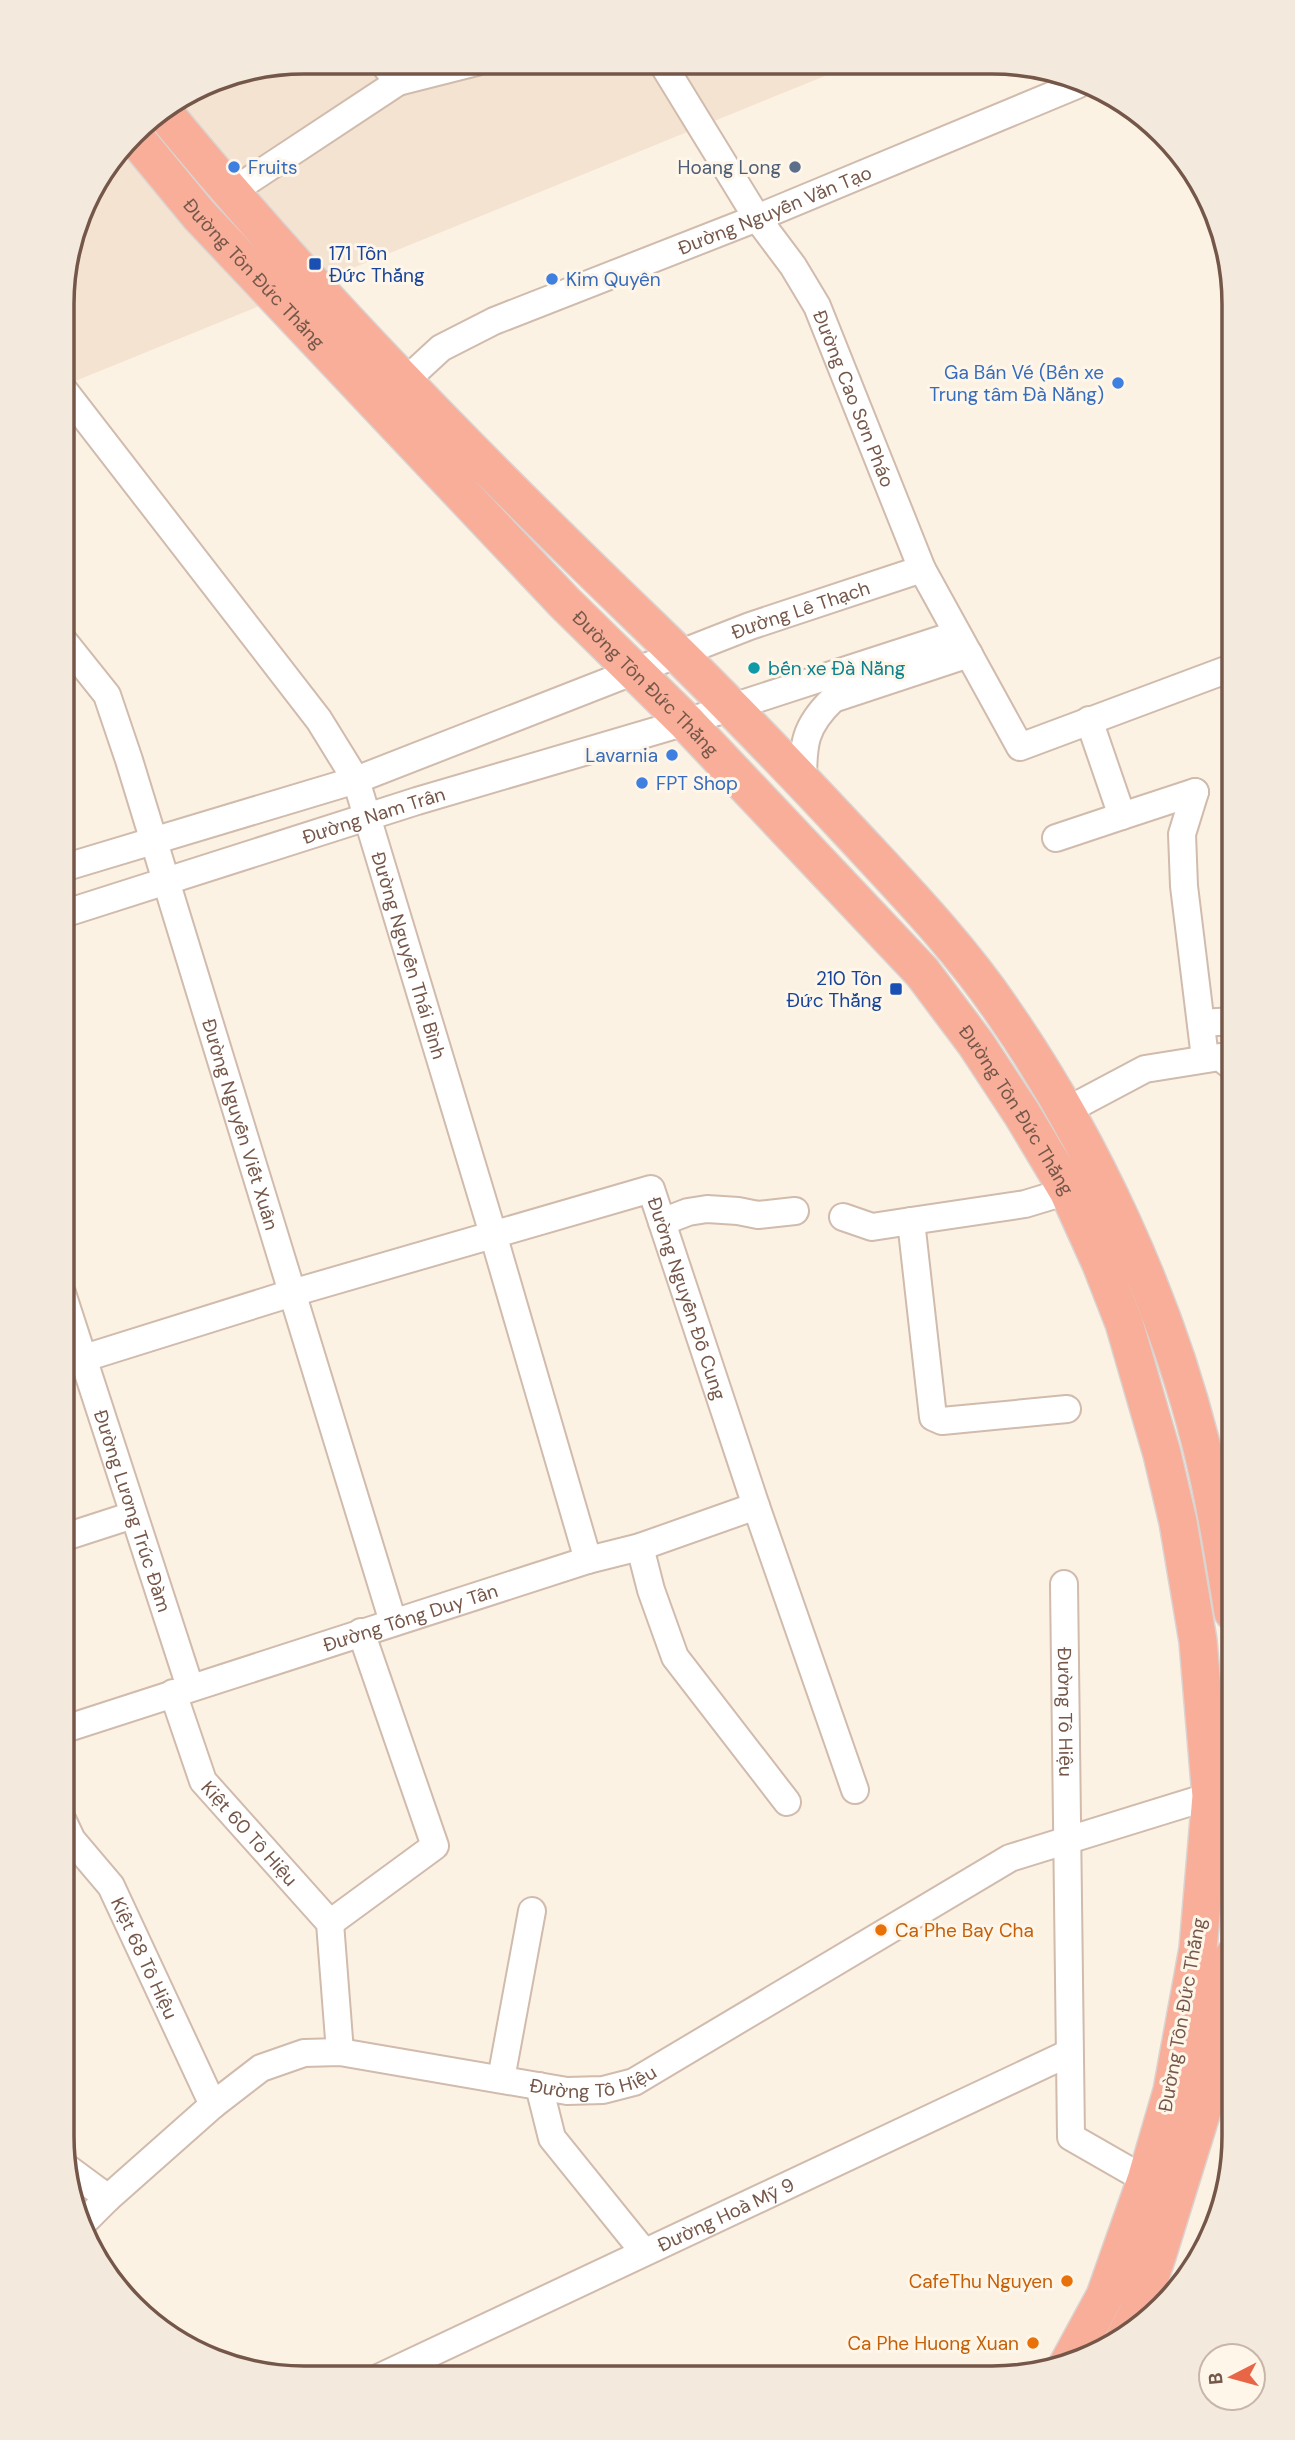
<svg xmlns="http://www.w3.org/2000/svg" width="1295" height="2440" font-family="'DM Sans',sans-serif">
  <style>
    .residential { fill: #f4e3d1 }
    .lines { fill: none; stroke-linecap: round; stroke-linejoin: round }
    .minor-casing { stroke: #d0bbad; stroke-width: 30 }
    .highway-casing { stroke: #dbd3d0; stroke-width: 40 }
    .minor { stroke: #fff; stroke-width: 26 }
    .highway { stroke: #f8ae99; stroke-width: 37 }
    .shop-dot { fill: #3f7fe0; stroke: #fff6ea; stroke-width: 2.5 }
    .service-dot { fill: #5c6f8a; stroke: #fff6ea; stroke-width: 2.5 }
    .transit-dot { fill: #1a4fb4; stroke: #fff6ea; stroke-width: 2.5 }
    .culture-dot { fill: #0f9aa8; stroke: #fff6ea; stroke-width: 2.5 }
    .food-dot { fill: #e8710a; stroke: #fff6ea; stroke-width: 2.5 }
    .labels { text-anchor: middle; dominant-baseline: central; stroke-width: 6; stroke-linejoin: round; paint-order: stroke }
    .shop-label { font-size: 19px; fill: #366cbe; stroke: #fff6ea; text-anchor: start }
    .service-label { font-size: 19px; fill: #4e5e75; stroke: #fff6ea; text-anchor: end }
    .street-label { font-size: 19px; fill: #755749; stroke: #fff6ea }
    .transit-label { font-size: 19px; fill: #164399; stroke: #fff6ea; text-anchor: start }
    .culture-label { font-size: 19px; fill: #0d838f; stroke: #fff6ea; text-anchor: start }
    .food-label { font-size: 19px; fill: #c56008; stroke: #fff6ea; text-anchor: end }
    .rim { fill: none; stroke: #755749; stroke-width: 3.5 }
  </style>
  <rect width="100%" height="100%" fill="#fcf2e3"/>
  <path class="residential" d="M 303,61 L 852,65 L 63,386 L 63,272 L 86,196 L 143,122 L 211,80 Z"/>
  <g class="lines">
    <defs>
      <g id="minor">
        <path d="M 382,62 L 398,82"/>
        <path id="s1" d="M 662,63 L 757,218 L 793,266 L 817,306 L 922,569 L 1020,747 L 1234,667"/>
        <path d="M 230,193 L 398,82 L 477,62"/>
        <path id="s2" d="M 403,383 L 441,348 L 494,321 L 757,218 L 1077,85"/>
        <path id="s3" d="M 63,389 L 319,720 L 356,780 L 493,1234 L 588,1560"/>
        <path id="s4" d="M 63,640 L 107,695 L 129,760 L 393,1622"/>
        <path d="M 1089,720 L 1122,816 L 1195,792"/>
        <path d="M 803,782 C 803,744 804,727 833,699 L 969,654"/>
        <path d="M 1195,792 L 1182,834 L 1184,886 L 1205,1058"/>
        <path d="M 1056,838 L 1122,816"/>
        <path id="s5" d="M 63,868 L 356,780 L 750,626 L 922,569"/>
        <path id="s6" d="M 63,914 L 417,801 L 686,722 L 957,634"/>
        <path d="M 1201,1023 L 1234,1021"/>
        <path d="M 1064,1112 L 1145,1069 L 1220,1057 L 1230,1065 L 1234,1065"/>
        <path d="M 843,1217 L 872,1227 L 911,1221 L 933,1417 L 942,1421 L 1067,1409"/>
        <path d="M 911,1221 L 1025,1204 L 1068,1191"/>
        <path d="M 662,1222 L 688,1212 L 707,1209 L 738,1211 L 758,1215 L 795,1211"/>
        <path id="s7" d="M 62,1293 L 190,1687"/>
        <path id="s8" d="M 62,1365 L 292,1293 L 651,1189 L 756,1506 L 855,1790"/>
        <path d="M 62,1538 L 133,1515"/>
        <path d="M 640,1547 L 651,1590 L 675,1657 L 787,1802"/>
        <path id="s9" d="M 1064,1584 L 1071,2137 L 1146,2180"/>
        <path id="s10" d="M 173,1693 L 203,1781 L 330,1923 L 340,2052"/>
        <path id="s11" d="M 62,1730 L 588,1560 L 640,1547 L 756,1506"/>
        <path id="s12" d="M 62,1819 L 72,1840 L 111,1886 L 213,2105"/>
        <path d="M 330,1923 L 435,1846 L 361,1632"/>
        <path d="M 501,2079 L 532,1911"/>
        <path d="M 539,2086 L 552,2138 L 644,2252"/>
        <path d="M 66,2167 L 108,2198"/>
        <path id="s13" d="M 81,2225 L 108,2198 L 213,2105 L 261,2068 L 304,2053 L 340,2052 L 567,2091 L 603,2090 L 634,2082 L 1010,1858 L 1233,1789"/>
        <path id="s14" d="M 380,2377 L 1069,2053"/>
      </g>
      <g id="highway">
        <path d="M 162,110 C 310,291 474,457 642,619 C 715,689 784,761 853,835 C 907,893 962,950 1006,1016 C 1092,1141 1164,1297 1201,1444 C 1215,1499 1224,1556 1233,1612"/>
        <path id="s15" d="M 133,135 L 199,215 L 380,407 L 565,603 L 686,722 L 922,972 L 976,1044 L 1022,1114 L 1068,1191 L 1101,1264 L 1124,1323 L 1162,1454 L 1178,1522 L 1198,1641 L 1211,1796 L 1198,1949 L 1172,2091 L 1146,2180 L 1105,2296 L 1067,2366"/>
        <path d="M 1124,2339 L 1138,2313 L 1158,2253 L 1206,2098 L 1233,1957"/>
      </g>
    </defs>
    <use href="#minor" class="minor-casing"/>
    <use href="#highway" class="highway-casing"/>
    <use href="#minor" class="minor"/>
    <use href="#highway" class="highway"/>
  </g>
  <g class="shop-dot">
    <circle cx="234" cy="167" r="7"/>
    <circle cx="552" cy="279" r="7"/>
    <circle cx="1118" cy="383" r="7"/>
    <circle cx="672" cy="755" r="7"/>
    <circle cx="642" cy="783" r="7"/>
  </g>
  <circle class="service-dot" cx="795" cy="167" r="7"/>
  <g class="transit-dot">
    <rect x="308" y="257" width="14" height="14" rx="3.5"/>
    <rect x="889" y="982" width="14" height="14" rx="3.5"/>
  </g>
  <circle class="culture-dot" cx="754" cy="668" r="7"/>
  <g class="food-dot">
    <circle cx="881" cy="1930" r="7"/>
    <circle cx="1067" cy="2281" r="7"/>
    <circle cx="1033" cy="2343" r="7"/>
  </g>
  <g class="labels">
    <g class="shop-label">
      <text x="248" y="167">Fruits</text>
      <text x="566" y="279">Kim Quyên</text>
      <text x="1104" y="372" text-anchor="end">Ga Bán Vé (Bến xe<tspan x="1104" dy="22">Trung tâm Đà Nẵng)</tspan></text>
      <text x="658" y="755" text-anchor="end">Lavarnia</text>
      <text x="656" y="783">FPT Shop</text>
    </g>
    <g class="service-label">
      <text x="781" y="167">Hoang Long</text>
    </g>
    <g class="street-label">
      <text stroke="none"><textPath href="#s2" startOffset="413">Đường Nguyễn Văn Tạo</textPath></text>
      <text stroke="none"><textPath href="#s15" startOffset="184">Đường Tôn Đức Thắng</textPath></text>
      <text stroke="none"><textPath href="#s1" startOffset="388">Đường Cao Sơn Pháo</textPath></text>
      <text stroke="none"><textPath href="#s5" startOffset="782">Đường Lê Thạch</textPath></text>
      <text stroke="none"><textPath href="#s15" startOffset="751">Đường Tôn Đức Thắng</textPath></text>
      <text stroke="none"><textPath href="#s6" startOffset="326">Đường Nam Trân</textPath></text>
      <text stroke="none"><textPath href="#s3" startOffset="672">Đường Nguyễn Thái Bình</textPath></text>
      <text stroke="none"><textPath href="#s15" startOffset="1318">Đường Tôn Đức Thắng</textPath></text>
      <text stroke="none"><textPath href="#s4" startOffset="520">Đường Nguyễn Viết Xuân</textPath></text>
      <text stroke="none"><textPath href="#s8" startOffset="730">Đường Nguyễn Đỗ Cung</textPath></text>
      <text stroke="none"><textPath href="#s7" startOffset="229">Đường Lương Trúc Đàm</textPath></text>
      <text stroke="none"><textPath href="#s11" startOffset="366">Đường Tống Duy Tân</textPath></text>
      <text stroke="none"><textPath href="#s9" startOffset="128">Đường Tô Hiệu</textPath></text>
      <text stroke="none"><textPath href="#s10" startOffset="163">Kiệt 60 Tô Hiệu</textPath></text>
      <text stroke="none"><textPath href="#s12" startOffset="163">Kiệt 68 Tô Hiệu</textPath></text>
      <text transform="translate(1182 2015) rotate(-80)">Đường Tôn Đức Thắng</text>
      <text stroke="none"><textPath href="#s13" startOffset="578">Đường Tô Hiệu</textPath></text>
      <text stroke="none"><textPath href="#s14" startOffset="382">Đường Hoà Mỹ 9</textPath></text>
    </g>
    <g class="transit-label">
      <text x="329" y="253">171 Tôn<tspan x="329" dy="22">Đức Thắng</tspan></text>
      <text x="882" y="978" text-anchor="end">210 Tôn<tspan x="882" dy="22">Đức Thắng</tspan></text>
    </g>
    <g class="culture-label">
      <text x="768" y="668">bến xe Đà Nẵng</text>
    </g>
    <g class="food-label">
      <text x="895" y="1930" text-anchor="start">Ca Phe Bay Cha</text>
      <text x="1053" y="2281">CafeThu Nguyen</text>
      <text x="1019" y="2343">Ca Phe Huong Xuan</text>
    </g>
  </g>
  <path d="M0 0H1295V2440H0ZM304 74H992A230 230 0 0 1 1222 304V2136A230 230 0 0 1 992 2366H304A230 230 0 0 1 74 2136V304A230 230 0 0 1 304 74Z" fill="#f4e9dd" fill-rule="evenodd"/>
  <path class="rim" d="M304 74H992A230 230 0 0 1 1222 304V2136A230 230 0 0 1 992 2366H304A230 230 0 0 1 74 2136V304A230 230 0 0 1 304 74Z"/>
  <g transform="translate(1232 2377) rotate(264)"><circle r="33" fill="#fff6ea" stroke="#c8b6aa" stroke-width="2"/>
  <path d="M0-5L12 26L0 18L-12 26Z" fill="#e86546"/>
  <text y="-10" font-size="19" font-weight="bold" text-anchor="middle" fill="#755749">B</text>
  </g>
</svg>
